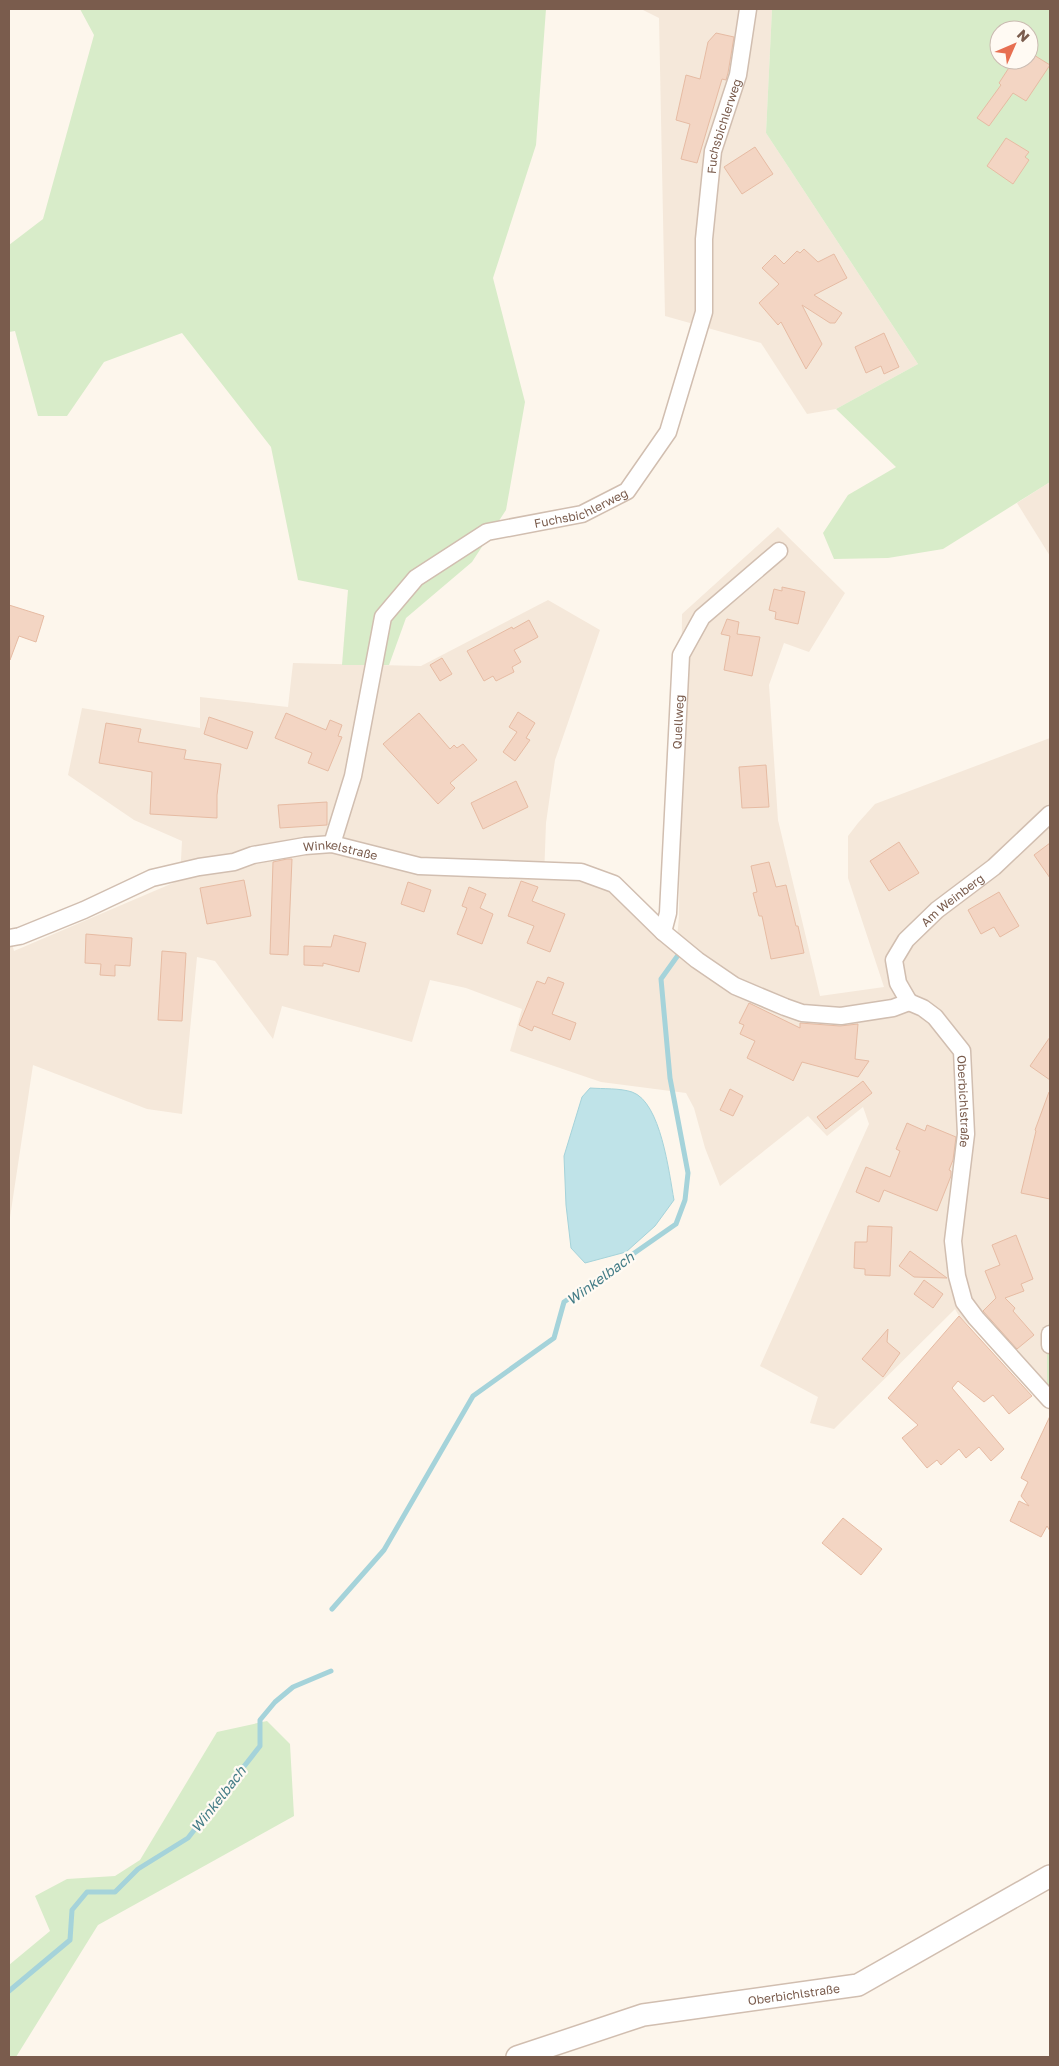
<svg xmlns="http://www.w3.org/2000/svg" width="1059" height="2066" font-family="'Golos Text',sans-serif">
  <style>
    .residential { fill: #f5e8da }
    .green { fill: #d8ecc9; fill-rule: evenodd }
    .water { fill: #bfe3e8; stroke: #a5d3da }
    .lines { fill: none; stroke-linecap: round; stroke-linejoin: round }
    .stream { stroke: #a5d3da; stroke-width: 5 }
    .building { fill: #f3d5c3; stroke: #e6bba3 }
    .minor-casing { stroke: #d1beb0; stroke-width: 19 }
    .tertiary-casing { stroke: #d1beb0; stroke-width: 24 }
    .minor { stroke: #fff; stroke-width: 16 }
    .tertiary { stroke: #fff; stroke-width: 21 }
    .labels { text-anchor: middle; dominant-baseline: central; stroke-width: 4.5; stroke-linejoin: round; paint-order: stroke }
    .street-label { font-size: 12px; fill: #7a5c4d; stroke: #fffaf3 }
    .water-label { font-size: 14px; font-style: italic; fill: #437c86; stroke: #fffaf3 }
  </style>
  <rect width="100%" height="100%" fill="#fdf6ec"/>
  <g class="residential">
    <path d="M 641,9 L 772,9 L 766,133 L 918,364 L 836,409 L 807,414 L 761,343 L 665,316 L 659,18 Z"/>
    <path d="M 1050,482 L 1050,556 L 1017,503 Z"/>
    <path d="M 778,527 L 845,593 L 809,652 L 784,643 L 769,685 L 778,820 L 820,996 L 884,987 L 848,878 L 848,836 L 858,823 L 875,804 L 1050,738 L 1050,1321 L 1047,1329 L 1047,1396 L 959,1316 L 955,1309 L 834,1429 L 810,1423 L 818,1397 L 760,1366 L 869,1124 L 863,1107 L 827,1136 L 808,1116 L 720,1186 L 705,1148 L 694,1108 L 686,1093 L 601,1082 L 510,1051 L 522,1009 L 466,988 L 430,980 L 412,1042 L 282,1006 L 273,1039 L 215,961 L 197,957 L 182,1114 L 147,1109 L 33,1065 L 9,1224 L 9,933 L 14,951 L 180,880 L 182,841 L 134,820 L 68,775 L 82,708 L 200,728 L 200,697 L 288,707 L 293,663 L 421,666 L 548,600 L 600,630 L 555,760 L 546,823 L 544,877 L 592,882 L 617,895 L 676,950 L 679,916 L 682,614 Z"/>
  </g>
  <g class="green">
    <path d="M 80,9 L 546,9 L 536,145 L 493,278 L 525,402 L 506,510 L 472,562 L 406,618 L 389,665 L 342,665 L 348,590 L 298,580 L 271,447 L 182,333 L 104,362 L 67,416 L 38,416 L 15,331 L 9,332 L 9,245 L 43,219 L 94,35 Z"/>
    <path d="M 772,9 L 1050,9 L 1050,482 L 943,549 L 888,558 L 834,559 L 823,533 L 848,495 L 896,467 L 836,409 L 918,364 L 766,133 ZM 999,30 L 1029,30 L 1029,60 L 999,60 Z"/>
    <path d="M 1050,1321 L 1050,1399 L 1047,1396 L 1047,1328 Z"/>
    <path d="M 267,1721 L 290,1744 L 294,1816 L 98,1925 L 16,2057 L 9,2057 L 9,1965 L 50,1931 L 35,1896 L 67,1879 L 115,1876 L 140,1860 L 217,1732 Z"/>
  </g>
  <path class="water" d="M 590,1088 C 603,1089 620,1088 632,1092 C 661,1102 669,1173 674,1200 L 655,1226 L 626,1252 L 585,1263 L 571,1248 L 566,1205 L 564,1156 L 582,1097 Z"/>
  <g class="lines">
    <g class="stream">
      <path d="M 332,1609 L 384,1550 L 473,1396 L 554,1338 L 564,1302 L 676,1224 L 685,1200 L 688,1173 L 670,1078 L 661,979 L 681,951"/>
      <path d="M 9,1991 L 70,1940 L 72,1910 L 87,1892 L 115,1892 L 138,1869 L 188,1838 L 260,1746 L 260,1720 L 275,1702 L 293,1687 L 331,1671"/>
    </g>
  </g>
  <g class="building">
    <path d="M 716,33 L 734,37 L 728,73 L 726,80 L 722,79 L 697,163 L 681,159 L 690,124 L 676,120 L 686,75 L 700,79 L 708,42 Z"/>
    <path d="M 1029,52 L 1050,65 L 1026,101 L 1013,93 L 989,126 L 977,118 L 1001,85 L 999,83 L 1014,60 L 1029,60 Z"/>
    <path d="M 1006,138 L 1029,152 L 1025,157 L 1029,160 L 1013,184 L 987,166 Z"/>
    <path d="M 755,147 L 773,174 L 742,194 L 724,167 Z"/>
    <path d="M 804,249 L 818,262 L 834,254 L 847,278 L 814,295 L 842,313 L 835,323 L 830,323 L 802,305 L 822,344 L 806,369 L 781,322 L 778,325 L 759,303 L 779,284 L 762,268 L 775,255 L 784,264 L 797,251 L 800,253 Z"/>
    <path d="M 884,333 L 899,367 L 884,374 L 881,366 L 866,373 L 855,347 Z"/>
    <path d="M 782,587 L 805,592 L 798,624 L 775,619 L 776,612 L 769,610 L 774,589 L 782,591 Z"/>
    <path d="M 9,605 L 44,616 L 36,642 L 19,636 L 10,660 Z"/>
    <path d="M 727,619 L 739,622 L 737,634 L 760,637 L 752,676 L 724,670 L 730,636 L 721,634 Z"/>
    <path d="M 529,620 L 538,637 L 514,650 L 521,662 L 512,667 L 514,672 L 496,681 L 493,676 L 484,681 L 467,651 L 512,627 L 513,629 Z"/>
    <path d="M 442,658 L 452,674 L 440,681 L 430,665 Z"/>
    <path d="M 518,712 L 535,723 L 526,738 L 530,740 L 515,761 L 503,752 L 517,732 L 509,727 Z"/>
    <path d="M 286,713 L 326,730 L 330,720 L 342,725 L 338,736 L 342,737 L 328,771 L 308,763 L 312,753 L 275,738 Z"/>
    <path d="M 419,713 L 450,749 L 454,745 L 457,748 L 463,744 L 477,760 L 450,783 L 455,788 L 438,804 L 383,744 Z"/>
    <path d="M 209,717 L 253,732 L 247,749 L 204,734 Z"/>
    <path d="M 106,723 L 141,729 L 138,742 L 186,750 L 184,759 L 221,764 L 217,795 L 217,818 L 150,814 L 152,772 L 99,763 Z"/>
    <path d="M 766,765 L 769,807 L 742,808 L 739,767 Z"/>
    <path d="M 516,781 L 528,807 L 483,829 L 471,803 Z"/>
    <path d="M 327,802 L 327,825 L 280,828 L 278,805 Z"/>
    <path d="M 899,842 L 919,873 L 889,891 L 870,861 Z"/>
    <path d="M 1050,843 L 1050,878 L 1034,855 Z"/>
    <path d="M 287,859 L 292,859 L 288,955 L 270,954 L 273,862 Z"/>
    <path d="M 769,862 L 776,887 L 786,885 L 796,926 L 798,926 L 804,953 L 771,959 L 762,916 L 759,916 L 753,893 L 757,892 L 751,866 Z"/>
    <path d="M 244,880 L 251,916 L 207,924 L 200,888 Z"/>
    <path d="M 521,881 L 538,887 L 532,901 L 565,914 L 550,952 L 527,943 L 534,926 L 508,916 Z"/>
    <path d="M 408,882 L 431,890 L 424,912 L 401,904 Z"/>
    <path d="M 469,887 L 486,894 L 480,908 L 493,914 L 482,944 L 457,934 L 467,908 L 462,906 Z"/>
    <path d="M 999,892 L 1019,926 L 1000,937 L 994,927 L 981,934 L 968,910 Z"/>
    <path d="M 86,934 L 132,938 L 130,966 L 115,965 L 115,976 L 100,975 L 101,964 L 85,963 Z"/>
    <path d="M 334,935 L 366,943 L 359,972 L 323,963 L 323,966 L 304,965 L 304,946 L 331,947 Z"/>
    <path d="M 162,951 L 186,953 L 182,1021 L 158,1020 Z"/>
    <path d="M 548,977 L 564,983 L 552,1014 L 576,1023 L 570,1040 L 534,1026 L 532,1031 L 519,1025 L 537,981 L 545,984 Z"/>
    <path d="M 749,1003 L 800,1028 L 800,1023 L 840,1026 L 858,1024 L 855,1059 L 869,1061 L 858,1077 L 802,1062 L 793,1081 L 792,1080 L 747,1058 L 755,1041 L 740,1034 L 744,1025 L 739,1023 Z"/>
    <path d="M 1050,1037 L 1050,1080 L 1030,1066 Z"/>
    <path d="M 863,1081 L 872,1093 L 826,1129 L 817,1117 Z"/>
    <path d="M 730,1089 L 743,1096 L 733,1116 L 720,1110 Z"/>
    <path d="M 1049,1092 L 1050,1092 L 1050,1199 L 1021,1193 L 1036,1131 L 1035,1130 Z"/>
    <path d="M 907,1123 L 925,1131 L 927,1125 L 956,1137 L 953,1160 L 949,1170 L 951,1171 L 951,1176 L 937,1211 L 884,1190 L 879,1202 L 856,1192 L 866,1167 L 890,1177 L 900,1151 L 896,1149 Z"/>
    <path d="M 868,1226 L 892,1227 L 890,1276 L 865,1275 L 865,1269 L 854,1268 L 855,1242 L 867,1242 Z"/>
    <path d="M 1016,1235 L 1033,1279 L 1021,1284 L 1024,1291 L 1005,1298 L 1015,1308 L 1013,1311 L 1034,1335 L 1017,1349 L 983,1311 L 996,1298 L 985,1271 L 1000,1265 L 992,1245 Z"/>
    <path d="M 910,1251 L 947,1278 L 914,1277 L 899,1266 Z"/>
    <path d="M 924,1280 L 943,1294 L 933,1308 L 914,1294 Z"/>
    <path d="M 959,1316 L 1032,1396 L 1009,1414 L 993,1395 L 984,1402 L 958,1381 L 952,1388 L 1004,1449 L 991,1461 L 979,1447 L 966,1458 L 959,1449 L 941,1465 L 937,1460 L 927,1468 L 902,1438 L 918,1425 L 888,1398 Z"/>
    <path d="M 888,1329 L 887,1342 L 900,1353 L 883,1377 L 862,1359 Z"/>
    <path d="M 1050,1416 L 1050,1531 L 1047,1526 L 1041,1537 L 1010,1521 L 1019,1501 L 1029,1506 L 1021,1496 L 1028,1482 L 1021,1478 Z"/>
    <path d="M 843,1518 L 882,1549 L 861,1575 L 822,1543 Z"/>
  </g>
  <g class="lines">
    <defs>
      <g id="minor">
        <path id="s1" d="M 332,844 L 353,776 L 383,617 L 416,578 L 487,532 L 582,514 L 627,491 L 668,432 L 704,312 L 704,239 L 713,151 L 738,75 L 748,9"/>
        <path id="s2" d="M 663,932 L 668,913 L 681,655 L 702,617 L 779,551"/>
        <path id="s3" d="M 9,938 L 20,936 L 84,910 L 152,878 L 199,867 L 234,862 L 253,855 L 305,846 L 332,844 L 419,866 L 581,872 L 614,884 L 663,932 L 697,960 L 735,986 L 785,1007 L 802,1013 L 841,1016 L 893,1008 L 909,1002"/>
        <path id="s4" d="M 909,1002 L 923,1008 L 935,1017 L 962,1051 L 966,1134 L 953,1241 L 957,1276 L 964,1302 L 976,1318 L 1050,1400"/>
        <path id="s5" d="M 909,1002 L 898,983 L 894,960 L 906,940 L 937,910 L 994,867 L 1050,814"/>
        <path d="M 1050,1334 L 1050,1345"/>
      </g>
      <g id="tertiary">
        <path id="s6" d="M 517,2057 L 643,2015 L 858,1985 L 1050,1876"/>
      </g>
    </defs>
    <use href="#minor" class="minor-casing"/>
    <use href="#tertiary" class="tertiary-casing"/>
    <use href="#minor" class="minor"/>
    <use href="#tertiary" class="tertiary"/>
  </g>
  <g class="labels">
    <g class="street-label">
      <text stroke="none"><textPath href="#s1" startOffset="901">Fuchsbichlerweg</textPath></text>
      <text stroke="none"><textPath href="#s1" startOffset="466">Fuchsbichlerweg</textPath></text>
      <text stroke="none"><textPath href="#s2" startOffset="211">Quellweg</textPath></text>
      <text stroke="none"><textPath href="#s3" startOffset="348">Winkelstraße</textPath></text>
      <text stroke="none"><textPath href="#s5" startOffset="130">Am Weinberg</textPath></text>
      <text stroke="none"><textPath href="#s4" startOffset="124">Oberbichlstraße</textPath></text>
      <text stroke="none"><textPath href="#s6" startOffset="285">Oberbichlstraße</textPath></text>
    </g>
    <g class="water-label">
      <text transform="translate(600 1278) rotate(-36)">Winkelbach</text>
      <text transform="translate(218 1799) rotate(-52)">Winkelbach</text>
    </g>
  </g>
  <rect width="1059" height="2066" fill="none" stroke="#7a5c4d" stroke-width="20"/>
  <g transform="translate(1014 45) rotate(45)"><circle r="24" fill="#fffaf3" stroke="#cabbb1"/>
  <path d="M0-4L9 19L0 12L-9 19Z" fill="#e76f51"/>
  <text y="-8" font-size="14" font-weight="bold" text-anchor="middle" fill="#7a5c4d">N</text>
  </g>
</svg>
